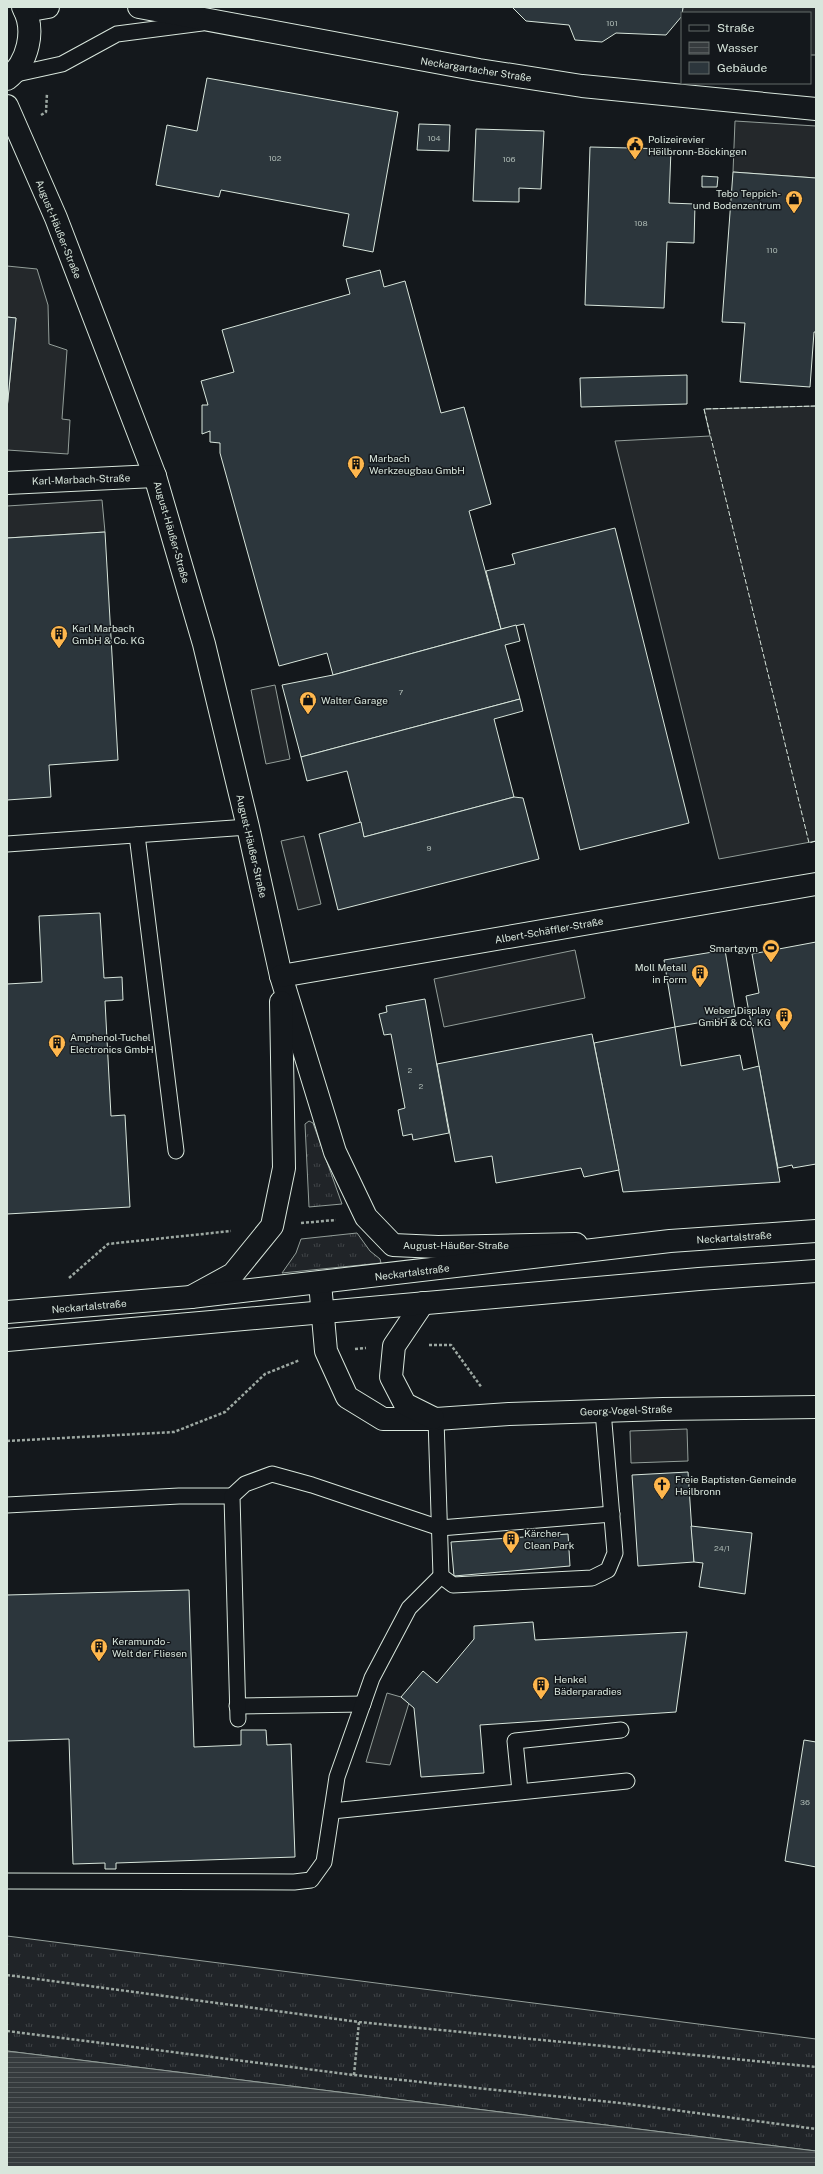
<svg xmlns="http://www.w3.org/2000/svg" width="823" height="2174" font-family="'Public Sans',sans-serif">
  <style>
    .grass { fill: url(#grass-tufts); stroke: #939e99 }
    .parking { fill: #24282b; stroke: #939e99 }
    .water { fill: url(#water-rules); stroke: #939e99 }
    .building { fill: #2c363c; stroke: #d8e6dc }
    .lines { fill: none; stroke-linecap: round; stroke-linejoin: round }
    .service-casing { stroke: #d8e6dc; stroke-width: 17 }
    .minor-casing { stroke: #d8e6dc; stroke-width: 24 }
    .secondary-casing { stroke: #d8e6dc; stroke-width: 24 }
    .primary-casing { stroke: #d8e6dc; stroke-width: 24 }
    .path { stroke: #9da8a2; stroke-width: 2.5; stroke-dasharray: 3 2; stroke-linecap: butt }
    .service { stroke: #14181c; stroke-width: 15 }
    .minor { stroke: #14181c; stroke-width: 22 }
    .secondary { stroke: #14181c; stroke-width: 22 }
    .primary { stroke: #14181c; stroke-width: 22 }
    .fence { stroke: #d8e6dc; stroke-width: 1; stroke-dasharray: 5 2; stroke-linecap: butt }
    .labels { text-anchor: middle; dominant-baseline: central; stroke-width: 3; stroke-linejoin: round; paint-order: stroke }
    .number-label { font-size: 8px; fill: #adbab4 }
    .street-label { font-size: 10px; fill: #d8e6dc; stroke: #14181c }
    .poi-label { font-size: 10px; fill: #d8e6dc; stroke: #14181c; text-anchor: start }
  </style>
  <defs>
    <pattern id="grass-tufts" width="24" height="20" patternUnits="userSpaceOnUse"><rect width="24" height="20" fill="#202428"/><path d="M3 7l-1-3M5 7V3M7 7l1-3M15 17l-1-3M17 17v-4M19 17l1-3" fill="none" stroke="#404447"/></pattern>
    <pattern id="water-rules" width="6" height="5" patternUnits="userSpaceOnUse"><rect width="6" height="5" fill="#363b3e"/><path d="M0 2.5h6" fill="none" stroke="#525759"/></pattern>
  </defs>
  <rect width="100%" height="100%" fill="#14181c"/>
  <g class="grass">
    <path d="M 309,1121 L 313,1123 L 342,1204 L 309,1207 L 305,1124 Z"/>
    <path d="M 357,1233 L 370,1251 L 380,1259 L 381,1263 L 282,1273 L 296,1253 L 301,1239 Z"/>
    <path d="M 7,1936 L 816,2039 L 816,2151 L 7,2051 Z"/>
  </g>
  <g class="parking">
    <path d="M 683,7 L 816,7 L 816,55 L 810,55 L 810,13 L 682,13 Z"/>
    <path d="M 735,121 L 816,126 L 816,178 L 733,172 Z"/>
    <path d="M 7,266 L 37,269 L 48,305 L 49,344 L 67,350 L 62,419 L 70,420 L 68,454 L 7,450 L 7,409 L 16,318 L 7,317 Z"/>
    <path d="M 816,406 L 816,841 L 719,859 L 615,441 L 710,436 L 704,409 Z"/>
    <path d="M 102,500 L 105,532 L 7,538 L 7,506 Z"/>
    <path d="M 275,685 L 290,759 L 266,764 L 251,690 Z"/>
    <path d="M 304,836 L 321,904 L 298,910 L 281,841 Z"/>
    <path d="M 575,950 L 585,998 L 444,1027 L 434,979 Z"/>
    <path d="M 687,1429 L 688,1461 L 631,1463 L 630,1431 Z"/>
    <path d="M 387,1693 L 401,1697 L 409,1703 L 390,1765 L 366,1762 Z"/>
  </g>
  <path class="water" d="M 7,2051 L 816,2151 L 816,2167 L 7,2167 Z"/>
  <g class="building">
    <path d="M 512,7 L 683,7 L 682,16 L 666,35 L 616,33 L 602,42 L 575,40 L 569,25 L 526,21 Z"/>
    <path d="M 207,78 L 398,112 L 373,252 L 343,246 L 349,214 L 221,190 L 219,197 L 156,185 L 167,125 L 197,131 Z"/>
    <path d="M 419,124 L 450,125 L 449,151 L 417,150 Z"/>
    <path d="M 476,129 L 544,131 L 541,189 L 519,188 L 519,202 L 473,201 Z"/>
    <path d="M 590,147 L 671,149 L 669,203 L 695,204 L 694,243 L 667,242 L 664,308 L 585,305 Z"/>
    <path d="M 733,172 L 816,178 L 816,332 L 814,332 L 810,387 L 740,382 L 745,323 L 722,322 Z"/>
    <path d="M 702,176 L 718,177 L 717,187 L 702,187 Z"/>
    <path d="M 380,270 L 384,287 L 405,281 L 441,413 L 464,407 L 491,504 L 469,511 L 501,629 L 333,675 L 327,653 L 279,666 L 220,453 L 220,443 L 210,442 L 210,431 L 202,434 L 202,405 L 208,405 L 201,381 L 234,372 L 222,330 L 350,294 L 346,279 Z"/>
    <path d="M 7,317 L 16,318 L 7,409 Z"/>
    <path d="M 687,375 L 687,404 L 581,407 L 580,378 Z"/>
    <path d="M 615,528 L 689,823 L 580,850 L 524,624 L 501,629 L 486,571 L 515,564 L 512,554 Z"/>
    <path d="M 105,532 L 118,760 L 49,765 L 51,797 L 7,800 L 7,538 Z"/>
    <path d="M 516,625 L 520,641 L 505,645 L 520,699 L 301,757 L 282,685 L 333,675 Z"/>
    <path d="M 520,699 L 523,711 L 494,719 L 514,797 L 364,837 L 347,771 L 307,781 L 301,757 Z"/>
    <path d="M 514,797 L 523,798 L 539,859 L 338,910 L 319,834 L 361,822 L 364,837 Z"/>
    <path d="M 100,913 L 104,978 L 122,977 L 123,1000 L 105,1001 L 111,1116 L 125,1115 L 130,1207 L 7,1214 L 7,984 L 42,982 L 39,916 Z"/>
    <path d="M 816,942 L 816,1164 L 793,1168 L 792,1165 L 778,1168 L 746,996 L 759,993 L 752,954 Z"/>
    <path d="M 725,950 L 736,1016 L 675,1027 L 664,960 Z"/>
    <path d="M 425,999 L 449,1133 L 413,1140 L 412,1134 L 403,1136 L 398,1110 L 405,1108 L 391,1034 L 384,1035 L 379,1014 L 387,1012 L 386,1006 Z"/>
    <path d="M 675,1027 L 681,1066 L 740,1055 L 743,1070 L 759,1066 L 780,1182 L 623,1192 L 594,1043 Z"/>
    <path d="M 592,1034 L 619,1170 L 584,1177 L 581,1168 L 496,1183 L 492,1156 L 455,1162 L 437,1064 Z"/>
    <path d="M 688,1472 L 694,1562 L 638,1566 L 632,1475 Z"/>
    <path d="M 691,1526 L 752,1533 L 745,1594 L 699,1587 L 703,1563 L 694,1562 Z"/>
    <path d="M 568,1534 L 570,1566 L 454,1576 L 451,1542 Z"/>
    <path d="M 189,1590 L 194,1747 L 241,1745 L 241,1730 L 266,1730 L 267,1745 L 291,1744 L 295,1857 L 116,1863 L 116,1869 L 105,1869 L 105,1863 L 73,1864 L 69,1739 L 7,1741 L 7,1595 Z"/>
    <path d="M 533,1622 L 535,1640 L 687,1632 L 676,1712 L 480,1725 L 484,1773 L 421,1777 L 414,1708 L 401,1697 L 423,1671 L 437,1683 L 474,1639 L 474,1626 Z"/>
    <path d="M 804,1740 L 816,1742 L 816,1867 L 785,1861 Z"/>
  </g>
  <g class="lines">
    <defs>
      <g id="service">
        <path d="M 12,75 L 62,64 L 117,34 L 202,23"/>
        <path d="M 137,835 L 176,1151"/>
        <path d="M 7,844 L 248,827"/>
        <path d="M 436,1419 L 441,1576 L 453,1585 L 592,1578 L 608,1570 L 615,1553 L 603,1411"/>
        <path d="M 7,1505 L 179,1496 L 232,1496"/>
        <path d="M 237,1706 L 363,1704"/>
        <path d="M 238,1719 L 232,1496 L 245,1484 L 272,1474 L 312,1485 L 440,1528 L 612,1514"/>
        <path d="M 520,1791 L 515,1741 L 621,1730"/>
        <path d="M 332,1811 L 627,1781"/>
        <path d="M 7,1881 L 294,1882 L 311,1880 L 324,1862 L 337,1777 L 372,1678 L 409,1608 L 441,1576"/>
      </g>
      <g id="minor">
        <path d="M 7,106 L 56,218 L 155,476 L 204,644 L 248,827 L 281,976 L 335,1152 L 366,1217 L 393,1245 L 438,1247 L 576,1244"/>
        <path d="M 7,483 L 155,476"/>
        <path d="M 281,976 L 816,884"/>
        <path d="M 320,1283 L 326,1351 L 347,1397 L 383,1419 L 436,1419 L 509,1414 L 663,1409 L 816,1407"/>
        <path d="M 191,1297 L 233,1274 L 272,1226 L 284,1168 L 281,1002"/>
        <path d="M 423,1303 L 394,1346 L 391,1377 L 405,1404 L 433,1418"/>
      </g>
      <g id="secondary">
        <path d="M 139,7 L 479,70 L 582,86 L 816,109"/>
        <path d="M 25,11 L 48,7"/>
        <path d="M 7,79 C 28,63 36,30 23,7"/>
      </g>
      <g id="primary">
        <path d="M 7,1312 L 191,1297 L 670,1241 L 816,1231"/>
        <path d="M 7,1340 L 699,1279 L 816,1271"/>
      </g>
    </defs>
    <use href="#service" class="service-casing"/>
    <use href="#minor" class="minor-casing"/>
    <use href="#secondary" class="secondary-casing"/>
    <use href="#primary" class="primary-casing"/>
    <g class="path">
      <path d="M 41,115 L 46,112 L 47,93"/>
      <path d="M 301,1223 L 336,1220"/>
      <path d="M 69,1278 L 108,1244 L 231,1231"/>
      <path d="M 429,1345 L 451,1345 L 482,1388"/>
      <path d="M 355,1349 L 366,1348"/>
      <path d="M 7,1441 L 174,1432 L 225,1412 L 265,1374 L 300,1360"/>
      <path d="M 7,1975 L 359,2022 L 816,2067"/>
      <path d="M 7,2031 L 354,2075 L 629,2104 L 816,2129"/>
      <path d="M 354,2075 L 359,2022"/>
    </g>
    <use href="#service" class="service"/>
    <use href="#minor" class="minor"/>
    <use href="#secondary" class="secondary"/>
    <use href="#primary" class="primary"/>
    <path class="fence" d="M 816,406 L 704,409 L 809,843 L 816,841"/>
  </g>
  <defs>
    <symbol id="civic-pin" viewBox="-11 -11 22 30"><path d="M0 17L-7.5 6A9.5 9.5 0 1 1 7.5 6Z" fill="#ffb74d" stroke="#14181c"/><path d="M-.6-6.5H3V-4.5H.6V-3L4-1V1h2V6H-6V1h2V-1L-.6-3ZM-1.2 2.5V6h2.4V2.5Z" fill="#111"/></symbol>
    <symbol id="shop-pin" viewBox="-11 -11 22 30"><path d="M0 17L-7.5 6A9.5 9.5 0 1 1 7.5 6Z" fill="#ffb74d" stroke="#14181c"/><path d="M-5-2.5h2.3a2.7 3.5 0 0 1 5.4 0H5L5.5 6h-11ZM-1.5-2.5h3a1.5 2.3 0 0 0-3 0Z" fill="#111"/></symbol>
    <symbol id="building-pin" viewBox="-11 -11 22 30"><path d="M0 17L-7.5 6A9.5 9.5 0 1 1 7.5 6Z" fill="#ffb74d" stroke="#14181c"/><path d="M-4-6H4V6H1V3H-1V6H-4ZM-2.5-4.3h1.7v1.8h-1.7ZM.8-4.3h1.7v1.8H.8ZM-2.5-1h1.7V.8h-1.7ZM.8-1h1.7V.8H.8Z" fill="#111"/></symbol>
    <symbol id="stadium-pin" viewBox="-11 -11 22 30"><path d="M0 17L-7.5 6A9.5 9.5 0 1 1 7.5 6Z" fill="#ffb74d" stroke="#14181c"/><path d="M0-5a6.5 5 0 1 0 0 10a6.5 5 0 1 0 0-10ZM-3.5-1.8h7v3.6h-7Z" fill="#111"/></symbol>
    <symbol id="church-pin" viewBox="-11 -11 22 30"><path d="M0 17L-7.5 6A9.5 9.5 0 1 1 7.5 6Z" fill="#ffb74d" stroke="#14181c"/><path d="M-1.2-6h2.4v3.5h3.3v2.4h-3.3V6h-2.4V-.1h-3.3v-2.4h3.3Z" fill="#111"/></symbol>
  </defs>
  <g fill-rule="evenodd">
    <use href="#civic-pin" x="625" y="135" width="20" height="27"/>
    <use href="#shop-pin" x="784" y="189" width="20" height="27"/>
    <use href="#building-pin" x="346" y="454" width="20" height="27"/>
    <use href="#building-pin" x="49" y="624" width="20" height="27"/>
    <use href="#shop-pin" x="298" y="690" width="20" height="27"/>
    <use href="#stadium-pin" x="761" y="938" width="20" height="27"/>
    <use href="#building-pin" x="690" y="963" width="20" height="27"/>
    <use href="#building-pin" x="774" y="1006" width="20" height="27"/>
    <use href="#building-pin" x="47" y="1033" width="20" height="27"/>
    <use href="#church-pin" x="652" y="1475" width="20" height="27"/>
    <use href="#building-pin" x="501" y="1529" width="20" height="27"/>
    <use href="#building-pin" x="89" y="1637" width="20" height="27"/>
    <use href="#building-pin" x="531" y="1675" width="20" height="27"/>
  </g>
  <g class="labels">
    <g class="number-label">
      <text x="612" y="23">101</text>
      <text x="434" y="138">104</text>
      <text x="275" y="158">102</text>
      <text x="509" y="159">106</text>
      <text x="641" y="223">108</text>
      <text x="772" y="250">110</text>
      <text x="401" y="692">7</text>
      <text x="429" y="848">9</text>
      <text x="410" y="1070">2</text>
      <text x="421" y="1086">2</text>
      <text x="722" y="1548">24/1</text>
      <text x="805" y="1802">36</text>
    </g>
    <g class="street-label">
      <text transform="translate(476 69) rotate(9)">Neckargartacher Straße</text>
      <text transform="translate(59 229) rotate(68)">August-Häußer-Straße</text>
      <text transform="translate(81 479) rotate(-2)">Karl-Marbach-Straße</text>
      <text transform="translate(172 532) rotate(74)">August-Häußer-Straße</text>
      <text transform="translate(252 846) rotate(77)">August-Häußer-Straße</text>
      <text transform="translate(549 930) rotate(-10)">Albert-Schäffler-Straße</text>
      <text transform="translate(734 1237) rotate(-4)">Neckartalstraße</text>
      <text x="456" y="1245">August-Häußer-Straße</text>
      <text transform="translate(412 1272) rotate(-7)">Neckartalstraße</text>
      <text transform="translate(89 1306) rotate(-5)">Neckartalstraße</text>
      <text transform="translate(626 1410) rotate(-2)">Georg-Vogel-Straße</text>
    </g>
    <g class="poi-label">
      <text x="648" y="139">Polizeirevier<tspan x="648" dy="12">Heilbronn-Böckingen</tspan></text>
      <text x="781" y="193" text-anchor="end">Tebo Teppich-<tspan x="781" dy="12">und Bodenzentrum</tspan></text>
      <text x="369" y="458">Marbach<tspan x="369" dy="12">Werkzeugbau GmbH</tspan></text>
      <text x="72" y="628">Karl Marbach<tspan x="72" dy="12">GmbH &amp; Co. KG</tspan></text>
      <text x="321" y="700">Walter Garage</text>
      <text x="758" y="948" text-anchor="end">Smartgym</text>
      <text x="687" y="967" text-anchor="end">Moll Metall<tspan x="687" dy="12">in Form</tspan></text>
      <text x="771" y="1010" text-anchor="end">Weber Display<tspan x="771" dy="12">GmbH &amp; Co. KG</tspan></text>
      <text x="70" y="1037">Amphenol-Tuchel<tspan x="70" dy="12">Electronics GmbH</tspan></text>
      <text x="675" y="1479">Freie Baptisten-Gemeinde<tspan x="675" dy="12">Heilbronn</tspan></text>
      <text x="524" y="1533">Kärcher<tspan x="524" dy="12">Clean Park</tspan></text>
      <text x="112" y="1641">Keramundo -<tspan x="112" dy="12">Welt der Fliesen</tspan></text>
      <text x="554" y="1679">Henkel<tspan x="554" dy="12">Bäderparadies</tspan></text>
    </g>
  </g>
  <rect width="823" height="2174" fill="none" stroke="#d8e6dc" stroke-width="16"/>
  <rect x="681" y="12" width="130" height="72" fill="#14181c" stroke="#626a69"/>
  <rect x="689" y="25" width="20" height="6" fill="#14181c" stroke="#626a69"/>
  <text x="717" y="32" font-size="12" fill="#d8e6dc">Straße</text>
  <rect x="689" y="42" width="20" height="12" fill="url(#water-rules)" stroke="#626a69"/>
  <text x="717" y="52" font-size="12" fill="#d8e6dc">Wasser</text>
  <rect x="689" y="62" width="20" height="12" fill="#2c363c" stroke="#626a69"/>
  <text x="717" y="72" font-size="12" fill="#d8e6dc">Gebäude</text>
</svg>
